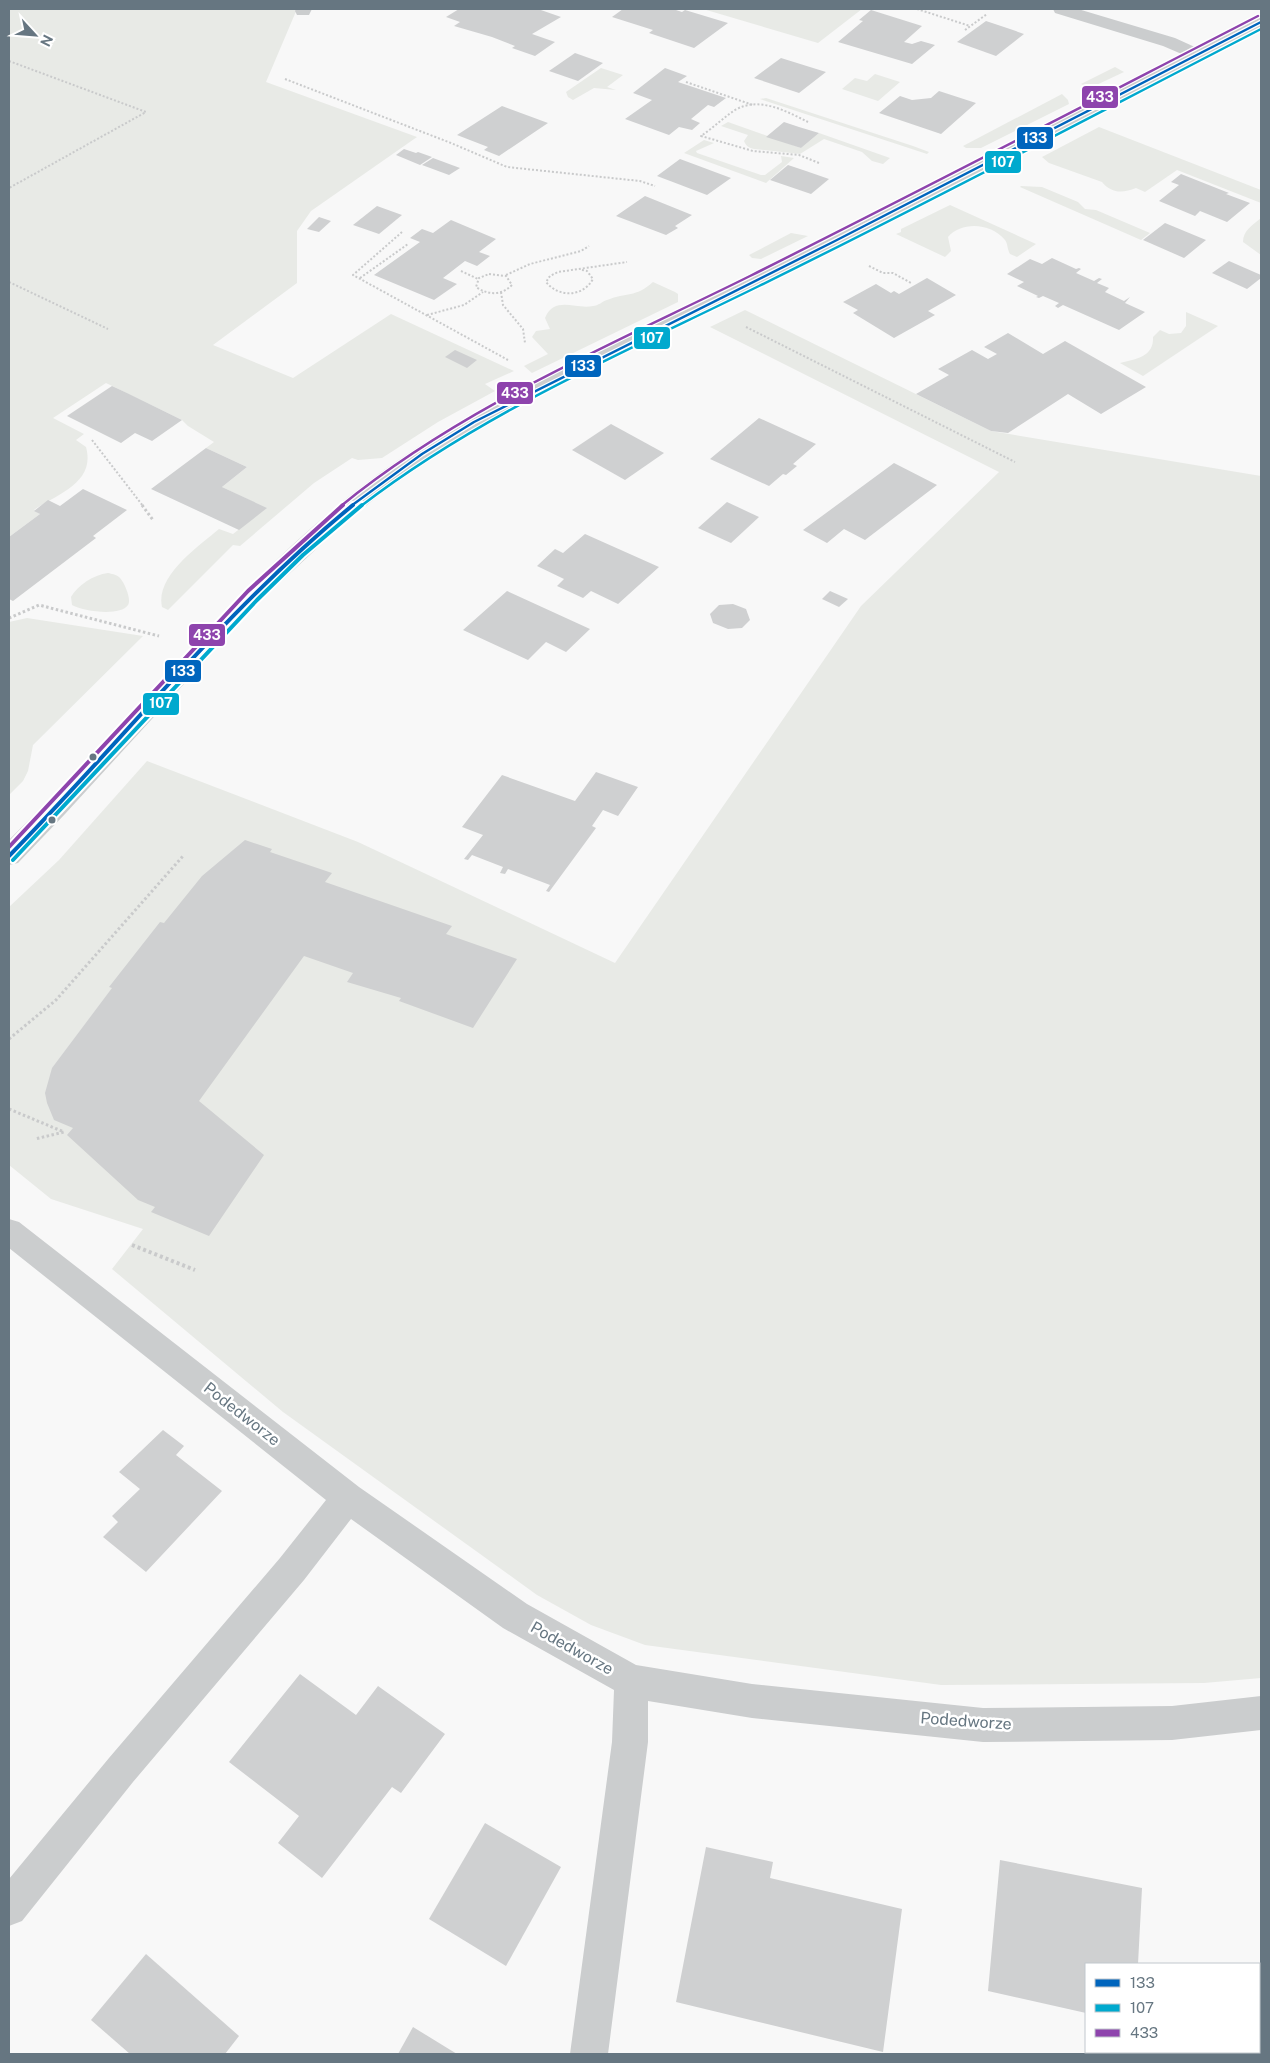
<svg xmlns="http://www.w3.org/2000/svg" width="1270" height="2063" font-family="'Public Sans',sans-serif">
  <style>
    .green { fill: #e8eae6 }
    .building { fill: #cfd0d1 }
    .lines { fill: none; stroke-linecap: round; stroke-linejoin: round }
    .path-far2 { stroke: #c9cacb; stroke-width: 2; stroke-dasharray: 2 2; stroke-linecap: butt }
    .path-far1 { stroke: #c9cacb; stroke-width: 3; stroke-dasharray: 2.5 2.5; stroke-linecap: butt }
    .path { stroke: #c9cacb; stroke-width: 4; stroke-dasharray: 3 3; stroke-linecap: butt }
    .minor { fill: #cbcdce; fill-rule: evenodd }
    .bus-1-far1-casing { stroke: #fff; stroke-width: 5 }
    .bus-1-casing { stroke: #fff; stroke-width: 8 }
    .bus-2-far1-casing { stroke: #fff; stroke-width: 5 }
    .bus-2-casing { stroke: #fff; stroke-width: 8 }
    .bus-3-far1-casing { stroke: #fff; stroke-width: 5 }
    .bus-3-casing { stroke: #fff; stroke-width: 8 }
    .bus-1-far1 { stroke: #0065bd; stroke-width: 2.5 }
    .bus-1 { stroke: #0065bd; stroke-width: 4 }
    .bus-2-far1 { stroke: #00a9ce; stroke-width: 2.5 }
    .bus-2 { stroke: #00a9ce; stroke-width: 4 }
    .bus-3-far1 { stroke: #8e44ad; stroke-width: 2.5 }
    .bus-3 { stroke: #8e44ad; stroke-width: 4 }
    .bus-dot { fill: #667681; stroke: #fff; stroke-width: 2 }
    .labels { text-anchor: middle; dominant-baseline: central; stroke-width: 5; stroke-linejoin: round; paint-order: stroke }
    .near-street-label { font-size: 16px; fill: #667681; stroke: #fff }
    .line-badge { stroke: #fff; stroke-width: 2 }
    .badge-label { font-size: 14px; text-anchor: middle; font-weight: bold; fill: #fff }
  </style>
  <rect width="100%" height="100%" fill="#f8f8f8"/>
  <g class="green">
    <path d="M 9,9 L 297,9 L 266,82 L 417,137 L 311,211 L 297,231 L 297,283 L 213,345 L 293,378 L 391,314 L 514,371 L 485,384 L 495,391 L 438,422 L 382,458 L 358,460 L 352,458 L 314,483 L 240,546 L 233,545 L 168,610 L 162,607 C 155,576 199,546 219,529 L 233,534 L 266,508 L 222,487 L 247,467 L 206,448 L 214,442 L 188,426 L 182,420 L 106,383 L 53,418 L 84,434 L 76,440 L 86,447 C 96,483 57,494 34,510 L 40,514 L 9,537 Z"/>
    <path d="M 703,9 L 862,9 L 818,43 Z"/>
    <path d="M 1115,67 L 1124,72 L 1090,88 L 1081,84 Z"/>
    <path d="M 601,68 L 623,75 L 607,87 L 616,90 L 594,88 L 573,100 L 568,97 L 566,92 Z"/>
    <path d="M 875,74 L 900,82 L 878,101 L 842,89 L 855,78 L 867,81 Z"/>
    <path d="M 1062,94 L 1068,100 L 1069,104 L 981,148 L 966,148 L 963,146 Z"/>
    <path d="M 766,98 L 913,146 L 929,152 L 927,154 L 760,99 Z"/>
    <path d="M 728,122 L 801,148 L 819,133 L 890,158 L 883,164 L 872,161 L 862,152 L 824,139 L 800,154 L 754,149 C 749,148 746,146 744,141 L 748,135 L 721,126 Z"/>
    <path d="M 1099,127 L 1261,190 L 1261,203 L 1177,170 L 1145,192 L 1136,188 C 1123,193 1112,194 1102,182 L 1049,163 L 1042,157 Z"/>
    <path d="M 704,140 L 714,143 L 696,151 L 697,153 L 761,175 L 765,175 L 782,162 L 781,156 L 794,158 L 766,183 L 684,153 Z"/>
    <path d="M 1021,186 L 1042,187 L 1078,202 L 1085,209 L 1096,210 L 1150,233 L 1141,240 L 1020,187 Z"/>
    <path d="M 950,205 L 1036,244 L 1017,257 L 1010,254 C 1007,249 1008,244 1005,240 C 991,223 962,221 948,237 L 951,251 L 945,257 L 896,234 L 901,232 L 901,229 Z"/>
    <path d="M 1261,218 L 1261,255 L 1243,242 C 1243,230 1253,225 1261,218 Z"/>
    <path d="M 791,233 L 808,236 L 761,259 L 752,258 L 749,255 Z"/>
    <path d="M 653,282 L 675,292 L 678,294 L 678,302 L 532,373 L 524,366 L 548,354 L 532,337 L 536,331 L 550,329 L 545,318 C 555,295 576,310 593,306 C 598,306 603,301 607,300 C 627,292 635,298 653,282 Z"/>
    <path d="M 745,310 L 991,431 L 1261,476 L 1261,1678 L 1204,1683 L 941,1685 L 645,1645 L 591,1625 L 537,1595 L 283,1412 L 112,1269 L 143,1229 L 51,1199 L 9,1165 L 9,907 L 59,860 L 147,761 L 358,842 L 615,963 L 861,606 L 999,472 L 710,327 Z"/>
    <path d="M 1186,312 L 1218,326 L 1143,376 L 1120,363 C 1136,359 1154,357 1153,337 L 1160,330 L 1169,334 L 1181,333 L 1186,326 Z"/>
    <path d="M 108,573 C 112,574 115,574 119,577 C 124,581 132,600 128,605 C 120,617 82,611 72,605 L 71,597 C 78,585 93,575 108,573 Z"/>
    <path d="M 27,618 L 143,636 L 33,745 L 28,771 L 23,781 L 9,795 L 9,622 Z"/>
  </g>
  <g class="building">
    <path d="M 459,9 L 538,9 L 561,17 L 532,34 L 555,42 L 535,56 L 512,48 L 515,46 L 492,37 L 454,26 L 460,22 L 446,17 Z"/>
    <path d="M 623,9 L 673,9 L 682,12 L 685,10 L 728,23 L 694,48 L 649,33 L 653,30 L 612,17 Z"/>
    <path d="M 871,10 L 922,26 L 904,42 L 912,44 L 921,41 L 935,45 L 912,64 L 838,42 L 863,21 L 859,20 Z"/>
    <path d="M 986,21 L 1010,29 L 1024,34 L 996,56 L 957,42 Z"/>
    <path d="M 575,53 L 603,63 L 578,81 L 549,71 Z"/>
    <path d="M 781,58 L 826,72 L 799,93 L 754,78 Z"/>
    <path d="M 665,68 L 687,76 L 678,82 L 726,98 L 714,107 L 708,105 L 691,119 L 700,123 L 692,130 L 679,127 L 669,135 L 625,119 L 652,100 L 633,93 Z"/>
    <path d="M 939,91 L 976,103 L 941,134 L 879,113 L 900,96 L 912,100 L 931,98 Z"/>
    <path d="M 502,106 L 548,123 L 499,156 L 484,150 L 488,147 L 457,135 Z"/>
    <path d="M 784,122 L 799,127 L 819,133 L 801,148 L 766,137 Z"/>
    <path d="M 404,149 L 416,153 L 418,152 L 432,157 L 420,165 L 396,155 Z"/>
    <path d="M 433,158 L 460,168 L 449,175 L 422,165 Z"/>
    <path d="M 680,159 L 731,178 L 707,195 L 657,176 Z"/>
    <path d="M 788,165 L 806,171 L 829,179 L 811,194 L 770,180 Z"/>
    <path d="M 1181,174 L 1229,193 L 1226,194 L 1250,203 L 1227,222 L 1200,211 L 1195,216 L 1159,201 L 1179,185 L 1171,182 Z"/>
    <path d="M 645,196 L 692,215 L 675,226 L 678,228 L 666,235 L 616,216 Z"/>
    <path d="M 377,206 L 402,215 L 379,234 L 353,225 Z"/>
    <path d="M 319,217 L 331,221 L 319,232 L 307,229 Z"/>
    <path d="M 451,220 L 496,239 L 479,252 L 490,256 L 477,266 L 465,261 L 443,278 L 457,284 L 434,300 L 374,275 L 420,242 L 410,238 L 422,229 L 433,233 Z"/>
    <path d="M 1165,223 L 1206,240 L 1184,258 L 1143,240 Z"/>
    <path d="M 1052,258 L 1076,269 L 1079,268 L 1081,269 L 1076,273 L 1094,281 L 1099,278 L 1102,279 L 1097,283 L 1109,288 L 1105,292 L 1124,301 L 1130,297 L 1125,303 L 1145,312 L 1119,330 L 1063,305 L 1058,308 L 1055,306 L 1059,303 L 1043,296 L 1039,298 L 1036,297 L 1038,296 L 1017,286 L 1024,282 L 1007,274 L 1030,259 L 1042,264 Z"/>
    <path d="M 1229,261 L 1261,275 L 1261,278 L 1247,289 L 1212,273 Z"/>
    <path d="M 927,278 L 956,295 L 928,311 L 935,315 L 894,338 L 853,313 L 858,310 L 843,302 L 876,284 L 891,293 L 894,291 L 899,294 Z"/>
    <path d="M 1008,333 L 1043,354 L 1065,341 L 1146,387 L 1101,414 L 1068,394 L 1008,433 L 991,431 L 916,394 L 949,375 L 938,369 L 972,350 L 988,359 L 997,354 L 984,347 Z"/>
    <path d="M 455,350 L 477,360 L 467,368 L 445,357 Z"/>
    <path d="M 112,386 L 127,393 L 182,420 L 152,441 L 135,433 L 121,443 L 67,416 Z"/>
    <path d="M 759,418 L 816,444 L 793,464 L 797,466 L 786,475 L 783,474 L 769,486 L 710,459 Z"/>
    <path d="M 611,424 L 664,453 L 625,480 L 572,450 Z"/>
    <path d="M 206,448 L 247,467 L 222,487 L 267,508 L 239,530 L 151,489 Z"/>
    <path d="M 894,463 L 937,485 L 865,540 L 844,529 L 827,543 L 803,530 Z"/>
    <path d="M 83,489 L 127,510 L 93,536 L 96,538 L 13,601 L 9,599 L 9,537 L 40,514 L 34,511 L 48,500 L 60,506 Z"/>
    <path d="M 727,502 L 759,517 L 731,543 L 698,528 Z"/>
    <path d="M 585,534 L 659,567 L 618,604 L 591,591 L 583,598 L 557,586 L 564,579 L 537,566 L 555,549 L 563,553 Z"/>
    <path d="M 507,591 L 590,629 L 566,652 L 546,642 L 528,660 L 463,630 Z"/>
    <path d="M 830,591 L 848,599 L 839,607 L 822,599 Z"/>
    <path d="M 733,604 L 746,609 L 750,620 L 742,628 L 728,629 L 713,623 L 710,614 L 719,605 Z"/>
    <path d="M 596,772 L 638,787 L 618,816 L 603,810 L 592,826 L 596,828 L 549,892 L 546,891 L 550,885 L 508,869 L 505,874 L 500,873 L 503,867 L 472,855 L 468,860 L 464,859 L 483,835 L 462,827 L 502,775 L 575,801 Z"/>
    <path d="M 245,840 L 272,849 L 270,852 L 332,873 L 325,882 L 452,926 L 446,934 L 517,959 L 473,1028 L 399,1001 L 401,998 L 347,982 L 353,973 L 304,956 L 199,1101 L 264,1155 L 209,1236 L 151,1212 L 155,1207 L 138,1200 L 67,1135 L 73,1128 L 54,1120 L 47,1103 L 45,1093 L 52,1068 L 112,988 L 109,987 L 160,922 L 164,923 L 202,876 Z"/>
    <path d="M 163,1430 L 184,1446 L 176,1455 L 222,1491 L 146,1572 L 103,1537 L 118,1522 L 112,1516 L 140,1489 L 119,1472 Z"/>
    <path d="M 300,1674 L 356,1715 L 378,1686 L 445,1734 L 401,1793 L 392,1787 L 322,1878 L 278,1843 L 299,1816 L 229,1762 Z"/>
    <path d="M 485,1823 L 561,1867 L 506,1966 L 429,1919 Z"/>
    <path d="M 706,1847 L 773,1862 L 770,1878 L 902,1909 L 883,2052 L 676,2002 Z"/>
    <path d="M 1000,1860 L 1142,1888 L 1138,1964 L 1086,1964 L 1086,2013 L 988,1991 Z"/>
    <path d="M 146,1954 L 239,2036 L 225,2054 L 130,2054 L 91,2020 Z"/>
    <path d="M 413,2027 L 457,2054 L 398,2054 Z"/>
  </g>
  <g class="lines">
    <g class="path-far2">
      <path d="M 917,9 L 970,26"/>
      <path d="M 965,30 L 987,14"/>
      <path d="M 9,61 L 146,112 L 9,188"/>
      <path d="M 285,79 L 451,143 L 507,167 L 640,181 L 655,186"/>
      <path d="M 686,82 L 753,105"/>
      <path d="M 808,122 C 786,111 759,96 735,110 C 723,118 713,128 701,136 L 753,151 L 799,155 L 819,163"/>
      <path d="M 402,232 L 353,275 L 508,360"/>
      <path d="M 869,266 L 883,273 L 893,273 L 911,283"/>
      <path d="M 582,270 L 587,271 L 593,279 C 583,297 559,298 546,282 L 550,276 L 558,272 L 627,262"/>
      <path d="M 461,271 L 478,279"/>
      <path d="M 489,274 L 506,276 L 512,285 C 501,296 488,295 476,287 L 479,278 Z"/>
      <path d="M 506,275 L 530,264 L 581,251 L 589,246"/>
      <path d="M 360,278 L 408,244"/>
      <path d="M 9,282 L 108,329"/>
      <path d="M 501,292 L 503,305 L 523,329 L 525,343"/>
      <path d="M 427,315 L 464,305 L 483,292"/>
      <path d="M 746,327 L 1015,462"/>
      <path d="M 92,440 L 143,506"/>
    </g>
    <g class="path-far1">
      <path d="M 142,505 L 153,520"/>
      <path d="M 9,618 L 39,605 L 159,636"/>
      <path d="M 9,1039 L 56,1000 L 183,856"/>
      <path d="M 9,1109 L 64,1132 L 35,1139"/>
    </g>
    <path class="path" d="M 132,1245 L 195,1270"/>
    <g class="minor">
      <path d="M 296,9 L 312,9 L 309,15 L 297,15 L 295,11 Z"/>
      <path d="M 1053,9 L 1078,9 L 1175,38 L 1197,48 L 1261,17 L 1261,28 L 842,245 L 534,398 L 481,426 L 430,459 L 379,495 L 340,527 L 260,601 L 65,814 L 18,863 L 9,865 L 9,840 C 68,781 124,719 181,658 C 238,597 297,535 364,485 C 471,404 597,351 716,292 C 873,215 1028,135 1184,55 L 1163,46 L 1055,13 Z"/>
      <path d="M 9,1219 L 19,1222 L 359,1487 L 527,1604 L 636,1665 L 752,1684 L 983,1708 L 1172,1706 L 1261,1696 L 1261,1730 L 1172,1740 L 983,1742 L 752,1718 L 648,1701 L 648,1742 L 608,2054 L 570,2054 L 612,1742 L 614,1690 L 503,1628 L 351,1519 L 304,1580 L 133,1782 L 22,1921 L 9,1926 L 9,1879 L 109,1758 L 280,1558 L 326,1500 L 9,1248 Z"/>
    </g>
    <defs>
      <path id="bus-1-far1" d="M 351,506 L 422,454 L 474,422 L 835,241 L 1261,22"/>
      <path id="bus-1" d="M 9,856 C 123,740 227,608 353,505"/>
      <path id="bus-2-far1" d="M 361,506 C 482,413 623,353 759,286 C 928,203 1094,115 1261,29"/>
      <path id="bus-2" d="M 13,860 L 257,600 L 303,555 L 362,505"/>
      <path id="bus-3-far1" d="M 341,506 C 462,407 611,345 750,276 C 920,191 1089,103 1258,16"/>
      <path id="bus-3" d="M 9,847 L 248,591 L 343,505"/>
    </defs>
    <use href="#bus-1-far1" class="bus-1-far1-casing"/>
    <use href="#bus-1" class="bus-1-casing"/>
    <use href="#bus-2-far1" class="bus-2-far1-casing"/>
    <use href="#bus-2" class="bus-2-casing"/>
    <use href="#bus-3-far1" class="bus-3-far1-casing"/>
    <use href="#bus-3" class="bus-3-casing"/>
    <use href="#bus-1-far1" class="bus-1-far1"/>
    <use href="#bus-1" class="bus-1"/>
    <use href="#bus-2-far1" class="bus-2-far1"/>
    <use href="#bus-2" class="bus-2"/>
    <use href="#bus-3-far1" class="bus-3-far1"/>
    <use href="#bus-3" class="bus-3"/>
  </g>
  <g class="bus-dot">
    <circle cx="93" cy="757" r="4.5"/>
    <circle cx="52" cy="820" r="4.5"/>
  </g>
  <g class="labels">
    <g class="near-street-label">
      <text transform="translate(242 1414) rotate(38)">Podedworze</text>
      <text transform="translate(572 1648) rotate(29)">Podedworze</text>
      <text transform="translate(966 1721) rotate(4)">Podedworze</text>
    </g>
  </g>
  <g class="line-badge">
    <rect x="1081" y="85" width="38" height="24" rx="5" fill="#8e44ad"/>
    <rect x="1016" y="126" width="38" height="24" rx="5" fill="#0065bd"/>
    <rect x="984" y="150" width="38" height="24" rx="5" fill="#00a9ce"/>
    <rect x="633" y="326" width="38" height="24" rx="5" fill="#00a9ce"/>
    <rect x="564" y="354" width="38" height="24" rx="5" fill="#0065bd"/>
    <rect x="496" y="381" width="38" height="24" rx="5" fill="#8e44ad"/>
    <rect x="188" y="623" width="38" height="24" rx="5" fill="#8e44ad"/>
    <rect x="164" y="659" width="38" height="24" rx="5" fill="#0065bd"/>
    <rect x="142" y="692" width="38" height="24" rx="5" fill="#00a9ce"/>
  </g>
  <g class="badge-label">
    <text x="1100" y="102">433</text>
    <text x="1035" y="143">133</text>
    <text x="1003" y="167">107</text>
    <text x="652" y="343">107</text>
    <text x="583" y="371">133</text>
    <text x="515" y="398">433</text>
    <text x="207" y="640">433</text>
    <text x="183" y="676">133</text>
    <text x="161" y="708">107</text>
  </g>
  <rect width="1270" height="2063" fill="none" stroke="#667681" stroke-width="20"/>
  <rect x="1085" y="1963" width="175" height="90" fill="#ffffff" stroke="#c2c8cd"/>
  <rect x="1095" y="1979" width="25" height="8" fill="#0065bd" stroke="#c2c8cd"/>
  <text x="1130" y="1988" font-size="15" fill="#667681">133</text>
  <rect x="1095" y="2004" width="25" height="8" fill="#00a9ce" stroke="#c2c8cd"/>
  <text x="1130" y="2013" font-size="15" fill="#667681">107</text>
  <rect x="1095" y="2029" width="25" height="8" fill="#8e44ad" stroke="#c2c8cd"/>
  <text x="1130" y="2038" font-size="15" fill="#667681">433</text>
  <g transform="translate(35 35) rotate(116)" stroke="#ffffff" stroke-width="4" paint-order="stroke">
  <path d="M0-4L9 19L0 12L-9 19Z" fill="#667681"/>
  <text y="-8" font-size="14" font-weight="bold" text-anchor="middle" fill="#667681">N</text>
  </g>
</svg>
